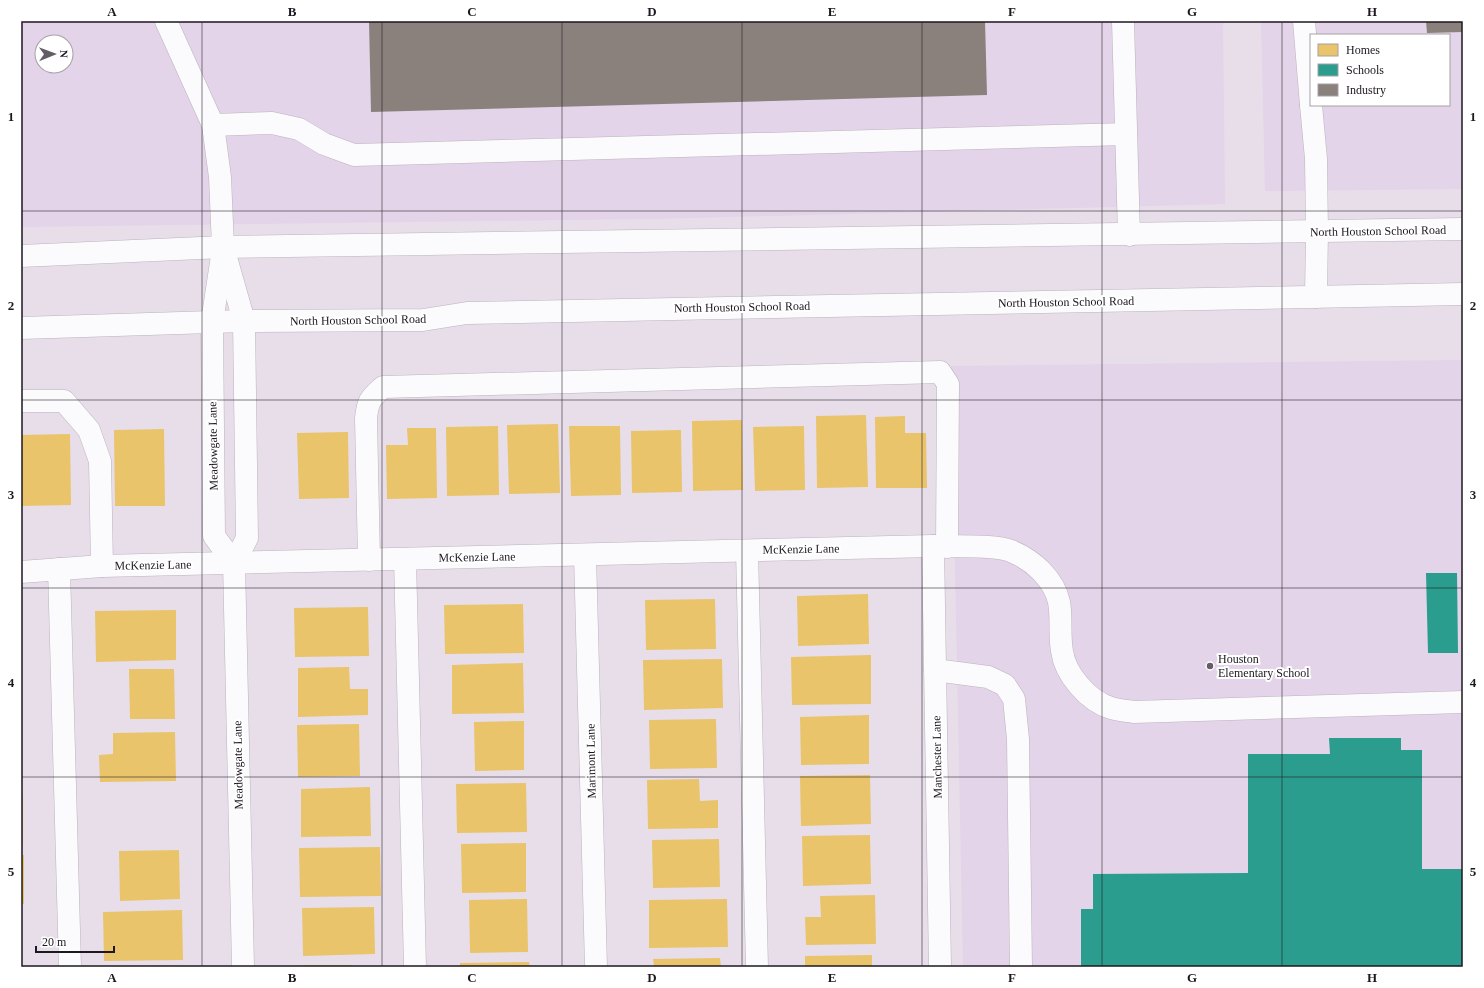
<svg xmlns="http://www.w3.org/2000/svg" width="1484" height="988" font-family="'Times New Roman',serif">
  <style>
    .built { fill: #e3d4e9; fill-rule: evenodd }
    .homes { fill: #e9c46a }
    .schools { fill: #2a9d8f }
    .industry { fill: #8a817c }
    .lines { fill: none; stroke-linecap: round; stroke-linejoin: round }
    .minor-casing { stroke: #bab3bc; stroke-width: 23 }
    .major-casing { stroke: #bab3bc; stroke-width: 23 }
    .minor { stroke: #fbfafc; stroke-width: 22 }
    .major { stroke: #fbfafc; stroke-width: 22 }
    .grid { fill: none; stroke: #1d171f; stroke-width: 1; stroke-opacity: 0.55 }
    .poi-dot { fill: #645d66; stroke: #fff; stroke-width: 1.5 }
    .labels { text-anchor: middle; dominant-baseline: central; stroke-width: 4; stroke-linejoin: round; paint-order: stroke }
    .street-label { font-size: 12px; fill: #1d171f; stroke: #fff }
    .poi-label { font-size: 12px; fill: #1d171f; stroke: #fff; text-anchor: start }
    .neatline { fill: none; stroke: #1d171f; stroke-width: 1.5 }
    .grid-label { font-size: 13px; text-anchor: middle; font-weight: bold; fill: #1d171f }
  </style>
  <rect width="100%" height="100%" fill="#e7deea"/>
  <g class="built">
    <path d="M 21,21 L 1223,21 L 1225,204 L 654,219 L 21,227 ZM 42,42 L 66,42 L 66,66 L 42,66 Z"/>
    <path d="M 1261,21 L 1463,21 L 1463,189 L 1265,191 ZM 1311,35 L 1449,35 L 1449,105 L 1311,105 Z"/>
    <path d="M 1463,360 L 1463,967 L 963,967 L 951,366 Z"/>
  </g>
  <g class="homes">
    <path d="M 866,415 L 868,487 L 817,488 L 816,416 Z"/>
    <path d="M 905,416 L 905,433 L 926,433 L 927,488 L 876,488 L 875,417 Z"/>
    <path d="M 742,420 L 743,490 L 693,491 L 692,421 Z"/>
    <path d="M 558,424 L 560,493 L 509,494 L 507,425 Z"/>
    <path d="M 498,426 L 499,495 L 447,496 L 446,427 Z"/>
    <path d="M 569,426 L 620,426 L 621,495 L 571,496 Z"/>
    <path d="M 804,426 L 805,490 L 755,491 L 753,427 Z"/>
    <path d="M 407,428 L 436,428 L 437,498 L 387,499 L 386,445 L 408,445 Z"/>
    <path d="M 164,429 L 165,506 L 115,506 L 114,430 Z"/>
    <path d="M 681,430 L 682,492 L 632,493 L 631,431 Z"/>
    <path d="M 348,432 L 349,498 L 299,499 L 297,433 Z"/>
    <path d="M 70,434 L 71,505 L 21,506 L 21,435 Z"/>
    <path d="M 868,594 L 869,644 L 798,646 L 797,596 Z"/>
    <path d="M 715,599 L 716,649 L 646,650 L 645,600 Z"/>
    <path d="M 523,604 L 524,653 L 445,654 L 444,605 Z"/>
    <path d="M 368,607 L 369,656 L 295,657 L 294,608 Z"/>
    <path d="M 176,610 L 176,660 L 96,662 L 95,611 Z"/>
    <path d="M 871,655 L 871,704 L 792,705 L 791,657 Z"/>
    <path d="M 722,659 L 723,708 L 644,710 L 643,660 Z"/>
    <path d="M 523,663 L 524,713 L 452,714 L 452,665 Z"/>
    <path d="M 349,667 L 350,689 L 368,689 L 368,715 L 298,717 L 298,668 Z"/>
    <path d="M 129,669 L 174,669 L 175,719 L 130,719 Z"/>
    <path d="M 869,715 L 869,764 L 801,765 L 800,717 Z"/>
    <path d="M 716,719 L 717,768 L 650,769 L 649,720 Z"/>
    <path d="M 524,721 L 524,770 L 475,771 L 474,722 Z"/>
    <path d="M 359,724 L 360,776 L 298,777 L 297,725 Z"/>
    <path d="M 175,732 L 176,781 L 100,782 L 99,755 L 113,754 L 113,733 Z"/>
    <path d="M 870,775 L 871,824 L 801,826 L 800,776 Z"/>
    <path d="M 699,779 L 700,801 L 718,800 L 718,828 L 648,829 L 647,780 Z"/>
    <path d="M 526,783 L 527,832 L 457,833 L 456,784 Z"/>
    <path d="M 370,787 L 371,836 L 301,837 L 301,789 Z"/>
    <rect x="21" y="796" width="2" height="49"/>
    <path d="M 870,835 L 871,884 L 803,886 L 802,836 Z"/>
    <path d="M 719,839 L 720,887 L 653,888 L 652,840 Z"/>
    <path d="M 526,843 L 526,892 L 462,893 L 461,844 Z"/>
    <path d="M 380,847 L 381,896 L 300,897 L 299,848 Z"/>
    <path d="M 179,850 L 180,899 L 120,901 L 119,851 Z"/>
    <rect x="21" y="855" width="3" height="49"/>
    <path d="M 875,895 L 876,944 L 806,945 L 805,917 L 821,917 L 820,896 Z"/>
    <path d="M 527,899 L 528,952 L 470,953 L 469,900 Z"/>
    <path d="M 727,899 L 728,947 L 649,948 L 649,900 Z"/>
    <path d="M 374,907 L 375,954 L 303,956 L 302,908 Z"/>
    <path d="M 182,910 L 183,960 L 104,961 L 103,912 Z"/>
    <path d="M 872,955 L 872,967 L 805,967 L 805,956 Z"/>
    <path d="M 720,958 L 721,967 L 654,967 L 653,959 Z"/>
    <path d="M 529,962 L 530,967 L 460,967 L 460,963 Z"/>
    <rect x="303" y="965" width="49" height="2"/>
  </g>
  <g class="schools">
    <path d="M 1426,573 L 1457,573 L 1458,653 L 1428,653 Z"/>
    <path d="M 1329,738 L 1401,738 L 1401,750 L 1422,750 L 1422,869 L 1463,869 L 1463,967 L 1081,967 L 1081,909 L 1093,909 L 1093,874 L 1248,873 L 1248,754 L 1330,754 Z"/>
  </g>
  <g class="industry">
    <path d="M 369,21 L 985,21 L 987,95 L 371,112 Z"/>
    <path d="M 1426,21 L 1463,21 L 1463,32 L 1427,33 Z"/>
  </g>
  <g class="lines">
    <defs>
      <g id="minor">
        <path d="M 166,21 L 213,125 L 220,177 L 223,247"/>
        <path d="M 1123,21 L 1129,235"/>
        <path d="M 1304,21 L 1311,105"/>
        <path d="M 1311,105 L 1316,159 L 1317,232"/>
        <path d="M 213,125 L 272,123 L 299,129 L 324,144 L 354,155 L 1126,134"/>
        <path d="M 212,322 L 214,536 L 234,563"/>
        <path d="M 21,401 L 64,401 L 89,430 L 100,461 L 102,566"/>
        <path d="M 933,546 L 940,967"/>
        <path d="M 747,551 L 757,967"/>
        <path d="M 585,555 L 596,967"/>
        <path d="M 405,559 L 415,967"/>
        <path d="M 369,560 L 366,418 C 368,400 370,399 383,387 L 940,372 L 948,384 L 947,547"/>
        <path d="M 59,569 L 70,967"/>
        <path d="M 21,572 L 102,566 L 933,546 C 953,547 994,544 1011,551 C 1033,560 1054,579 1059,602 C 1062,618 1059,635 1062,651 C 1065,674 1088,701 1111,708 C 1118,710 1127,711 1134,712 L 1463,702"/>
        <path d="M 935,670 L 988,677 L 1005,685 L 1014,699 L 1018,739 L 1021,967"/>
        <path d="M 243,967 L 234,563 L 247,538 L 244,321"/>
      </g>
      <g id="major">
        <path d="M 223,247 L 244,321"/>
        <path d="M 21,256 L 223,247 L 1463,229"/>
        <path d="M 1316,297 L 1317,232"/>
        <path d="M 212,322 L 222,256"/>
        <path d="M 21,328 L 244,321 L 423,320 L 467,313 L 1463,294"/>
      </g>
    </defs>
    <use href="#minor" class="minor-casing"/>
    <use href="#major" class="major-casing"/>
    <use href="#minor" class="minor"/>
    <use href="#major" class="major"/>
  </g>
  <path class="grid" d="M 202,21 L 202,967M 382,21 L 382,967M 562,21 L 562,967M 742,21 L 742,967M 922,21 L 922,967M 1102,21 L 1102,967M 1282,21 L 1282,967M 21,211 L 1463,211M 21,400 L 1463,400M 21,588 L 1463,588M 21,777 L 1463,777"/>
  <circle class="poi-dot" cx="1210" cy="666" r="4"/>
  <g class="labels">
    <g class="street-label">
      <text transform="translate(1378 231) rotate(-1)">North Houston School Road</text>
      <text transform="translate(1066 302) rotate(-1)">North Houston School Road</text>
      <text transform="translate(742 307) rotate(-1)">North Houston School Road</text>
      <text transform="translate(358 320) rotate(-1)">North Houston School Road</text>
      <text transform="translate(213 446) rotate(-91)">Meadowgate Lane</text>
      <text transform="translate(801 549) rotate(-1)">McKenzie Lane</text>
      <text transform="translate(477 557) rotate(-1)">McKenzie Lane</text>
      <text transform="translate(153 565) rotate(-1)">McKenzie Lane</text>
      <text transform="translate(937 757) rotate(-91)">Manchester Lane</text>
      <text transform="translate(591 761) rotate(-91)">Marimont Lane</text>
      <text transform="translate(238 765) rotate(-91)">Meadowgate Lane</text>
    </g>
    <g class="poi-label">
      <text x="1218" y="659">Houston<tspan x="1218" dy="14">Elementary School</tspan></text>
    </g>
  </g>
  <rect width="1484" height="988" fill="none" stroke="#ffffff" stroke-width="44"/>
  <rect x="1310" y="34" width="140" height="72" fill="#ffffff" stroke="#a5a2a5"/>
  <rect x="1318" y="44" width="20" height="12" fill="#e9c46a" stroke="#a5a2a5"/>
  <text x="1346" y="54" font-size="12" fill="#1d171f">Homes</text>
  <rect x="1318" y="64" width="20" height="12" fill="#2a9d8f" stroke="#a5a2a5"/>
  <text x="1346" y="74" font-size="12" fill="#1d171f">Schools</text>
  <rect x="1318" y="84" width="20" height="12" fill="#8a817c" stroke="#a5a2a5"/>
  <text x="1346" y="94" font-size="12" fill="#1d171f">Industry</text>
  <g transform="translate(54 54) rotate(89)"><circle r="19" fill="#ffffff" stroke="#a5a2a5"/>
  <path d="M0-3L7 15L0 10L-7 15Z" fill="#645d66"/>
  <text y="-6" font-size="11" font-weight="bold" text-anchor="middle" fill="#1d171f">N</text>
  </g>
  <path d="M36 946v6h78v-6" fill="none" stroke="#1d171f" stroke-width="2"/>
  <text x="42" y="946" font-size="12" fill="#1d171f" stroke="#ffffff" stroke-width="3" paint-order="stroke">20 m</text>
  <rect x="22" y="22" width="1440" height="944" class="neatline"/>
  <g class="grid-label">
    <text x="112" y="16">A</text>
    <text x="292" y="16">B</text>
    <text x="472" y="16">C</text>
    <text x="652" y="16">D</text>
    <text x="832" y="16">E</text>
    <text x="1012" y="16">F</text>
    <text x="1192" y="16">G</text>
    <text x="1372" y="16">H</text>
    <text x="11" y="121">1</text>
    <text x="1473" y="121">1</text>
    <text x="11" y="310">2</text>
    <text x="1473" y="310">2</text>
    <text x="11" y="499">3</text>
    <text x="1473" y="499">3</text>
    <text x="11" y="687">4</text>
    <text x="1473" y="687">4</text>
    <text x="11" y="876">5</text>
    <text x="1473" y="876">5</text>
    <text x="112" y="982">A</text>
    <text x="292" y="982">B</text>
    <text x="472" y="982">C</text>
    <text x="652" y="982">D</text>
    <text x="832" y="982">E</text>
    <text x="1012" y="982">F</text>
    <text x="1192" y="982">G</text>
    <text x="1372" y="982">H</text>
  </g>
</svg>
